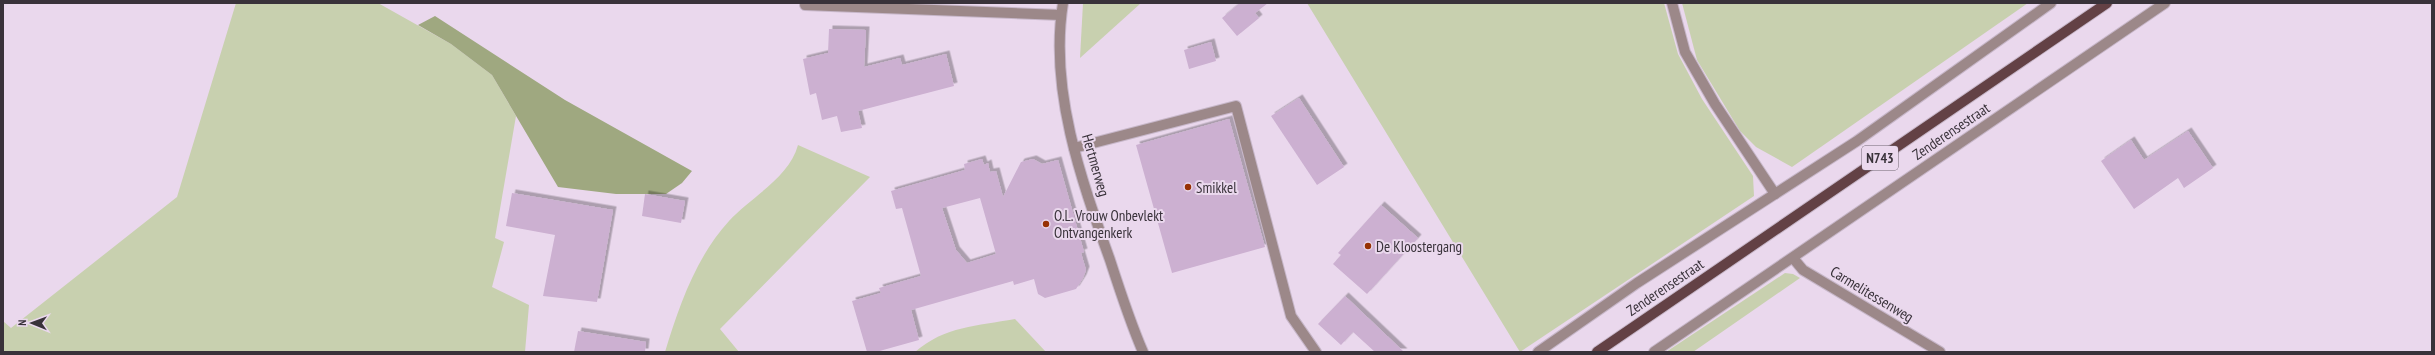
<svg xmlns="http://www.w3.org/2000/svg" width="2435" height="355" font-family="'PT Sans Narrow',sans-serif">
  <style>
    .green { fill: #c8d0af }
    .forest { fill: #9fa880 }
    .building { fill: #ccb0d1; fill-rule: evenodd; filter: url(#shadow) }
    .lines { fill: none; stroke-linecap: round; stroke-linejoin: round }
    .minor-casing { stroke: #c7b7c9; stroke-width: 12 }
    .major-casing { stroke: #c7b7c9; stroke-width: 12 }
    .minor { stroke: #9c8889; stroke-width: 10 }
    .major { stroke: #634145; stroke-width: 10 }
    .poi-dot { fill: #973104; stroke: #ead8ed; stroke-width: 1.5 }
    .labels { text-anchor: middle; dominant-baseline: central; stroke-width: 4; stroke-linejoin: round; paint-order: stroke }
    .shield { fill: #ead8ed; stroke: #6e6470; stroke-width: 1 }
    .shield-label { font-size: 14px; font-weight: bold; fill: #39323a }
    .street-label { font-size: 15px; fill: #39323a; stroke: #ead8ed }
    .poi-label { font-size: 15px; fill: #39323a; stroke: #ead8ed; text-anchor: start }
  </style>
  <defs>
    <filter id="shadow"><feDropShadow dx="3.5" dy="-3.5" stdDeviation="0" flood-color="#0004"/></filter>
  </defs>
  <rect width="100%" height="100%" fill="#ead8ed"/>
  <g class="green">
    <path d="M 236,3 L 378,3 L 451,44 L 492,75 L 516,116 L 495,238 L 504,242 L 492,287 L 529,305 L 525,352 L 3,352 L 3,321 L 11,328 L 177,197 Z"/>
    <path d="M 1083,3 L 1141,3 L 1080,58 Z"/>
    <path d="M 1307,3 L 1664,3 L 1678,54 L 1702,99 L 1753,176 L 1754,196 L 1520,352 Z"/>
    <path d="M 1682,3 L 2028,3 L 1792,167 L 1756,147 L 1740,131 L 1697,60 Z"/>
    <path d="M 798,145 L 870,177 L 720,329 L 739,352 L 665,352 C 679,306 696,257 729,221 C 751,197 789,178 798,145 Z"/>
    <path d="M 1785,273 L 1793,274 L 1800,278 L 1693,352 L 1666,352 Z"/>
    <path d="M 1015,319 L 1046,352 L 915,352 C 945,326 977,326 1015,319 Z"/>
  </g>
  <path class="forest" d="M 435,16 L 565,100 L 692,171 L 682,183 L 666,194 L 616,194 L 558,187 L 492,75 L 451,44 L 418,25 Z"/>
  <g class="building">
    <path d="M 1240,3 L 1268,3 L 1255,13 L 1259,18 L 1237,36 L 1222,18 Z"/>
    <path d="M 829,29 L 866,30 L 864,67 L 900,58 L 902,65 L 946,54 L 954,86 L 858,111 L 862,128 L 841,132 L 837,116 L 822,120 L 816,93 L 810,95 L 803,59 L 828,53 Z"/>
    <path d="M 1211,42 L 1216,61 L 1189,69 L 1184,50 Z"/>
    <path d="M 1299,98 L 1344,167 L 1317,185 L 1271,116 Z"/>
    <path d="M 1229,119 L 1265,247 L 1172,273 L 1136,145 Z"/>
    <path d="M 2188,131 L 2213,168 L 2184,188 L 2178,178 L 2134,209 L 2101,161 L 2131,140 L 2144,160 Z"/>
    <path d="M 982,159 L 984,165 L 988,163 L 990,172 L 996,171 L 1003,197 L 1021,162 L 1033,159 L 1042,164 L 1058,160 L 1084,252 L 1081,253 L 1086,270 L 1083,278 L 1076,289 L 1045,298 L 1038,294 L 1034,279 L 1014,285 L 1013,281 L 911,310 L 919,340 L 876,352 L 867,352 L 852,301 L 881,293 L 879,288 L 921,276 L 902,208 L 896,209 L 891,191 L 965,170 L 964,164 ZM 980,198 L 996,254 L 967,263 L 956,250 L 942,208 Z"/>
    <path d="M 512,193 L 613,210 L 597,302 L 543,296 L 555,235 L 506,226 Z"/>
    <path d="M 645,194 L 685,201 L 681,223 L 642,216 Z"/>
    <path d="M 1381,205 L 1418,238 L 1367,294 L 1333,264 L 1341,255 L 1338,253 Z"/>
    <path d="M 1345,296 L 1404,352 L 1375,352 L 1353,332 L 1341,345 L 1318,324 Z"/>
    <path d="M 578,331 L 646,342 L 645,352 L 574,352 Z"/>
  </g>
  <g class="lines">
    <defs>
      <g id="minor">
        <path d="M 1063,3 C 1049,90 1081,179 1110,260 C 1120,291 1130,322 1143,352"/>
        <path d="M 1672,3 L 1685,52 L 1715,104 L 1775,194"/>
        <path d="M 805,5 L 1061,15"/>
        <path d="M 1074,148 L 1236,106 L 1291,316 L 1316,352"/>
        <path d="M 1793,258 L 1803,270 L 1940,352"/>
        <path d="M 1538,352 L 1637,283 L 1857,141 L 2051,3"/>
        <path d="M 1654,352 L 2165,3"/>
      </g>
      <path id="major" d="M 1597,352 L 2107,3"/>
    </defs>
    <use href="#minor" class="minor-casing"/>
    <use href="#major" class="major-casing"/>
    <use href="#minor" class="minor"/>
    <use href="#major" class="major"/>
  </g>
  <g class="poi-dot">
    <circle cx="1188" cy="187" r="4"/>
    <circle cx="1046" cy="224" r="4"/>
    <circle cx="1368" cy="246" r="4"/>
  </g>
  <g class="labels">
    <rect class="shield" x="1862" y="146" width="36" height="24" rx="3"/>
    <g class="shield-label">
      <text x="1880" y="158">N743</text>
    </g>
    <g class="street-label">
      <text transform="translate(1951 131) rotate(-34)">Zenderensestraat</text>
      <text transform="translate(1096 165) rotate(74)">Hertmerweg</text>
      <text transform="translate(1665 287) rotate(-34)">Zenderensestraat</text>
      <text transform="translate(1872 294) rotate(31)">Carmelitessenweg</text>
    </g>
    <g class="poi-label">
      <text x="1196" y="187">Smikkel</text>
      <text x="1054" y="215">O.L. Vrouw Onbevlekt<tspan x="1054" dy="17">Ontvangenkerk</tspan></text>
      <text x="1376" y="246">De Kloostergang</text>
    </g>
  </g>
  <rect width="2435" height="355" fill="none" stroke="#39323a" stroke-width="8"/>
  <g transform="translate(32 323) rotate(271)" stroke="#ead8ed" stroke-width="3" paint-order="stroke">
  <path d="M0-3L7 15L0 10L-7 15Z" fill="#39323a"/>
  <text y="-6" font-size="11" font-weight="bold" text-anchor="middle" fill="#39323a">N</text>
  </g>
</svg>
